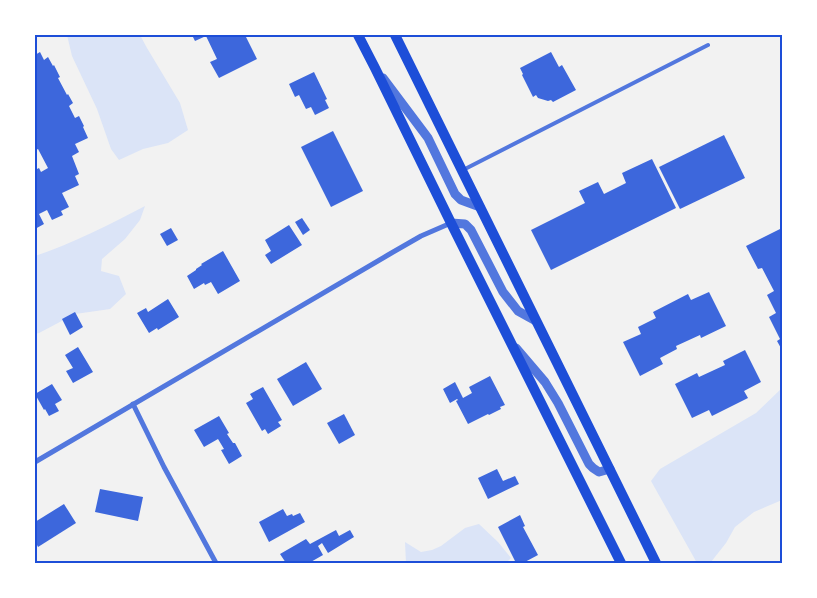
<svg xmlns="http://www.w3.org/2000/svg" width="817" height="598" font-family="'Public Sans',sans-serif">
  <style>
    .green { fill: #dbe4f7 }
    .building { fill: #3d67dc }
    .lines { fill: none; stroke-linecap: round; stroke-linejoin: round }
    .service { stroke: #5277de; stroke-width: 4 }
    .minor { stroke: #5277de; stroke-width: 5 }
    .tertiary { stroke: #5277de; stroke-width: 9 }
    .secondary { stroke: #1d4ed8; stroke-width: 10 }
    .neatline { fill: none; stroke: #1d4ed8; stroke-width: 2 }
  </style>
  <rect width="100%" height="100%" fill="#f2f2f2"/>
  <g class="green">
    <path d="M 67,35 L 140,35 L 147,48 L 180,103 L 188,130 L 168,143 L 143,149 L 119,160 L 111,149 L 97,109 L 72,56 Z"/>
    <path d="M 145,206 L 140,220 L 125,239 L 102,259 L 101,271 L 119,276 L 126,294 L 110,309 L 75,314 L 39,333 L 35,334 L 35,256 C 73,243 109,225 145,206 Z"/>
    <path d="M 782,388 L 782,500 L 754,512 L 735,527 L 726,543 L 711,562 L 709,563 L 697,563 L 651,481 L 660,469 L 756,413 Z"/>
    <path d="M 479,524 L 498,542 L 511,558 L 506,563 L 406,563 L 405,542 L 421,552 L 432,550 L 441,546 L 465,528 Z"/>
  </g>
  <g class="building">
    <path d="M 192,35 L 245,35 L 257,59 L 219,78 L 210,62 L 217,59 L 206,36 L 195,41 Z"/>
    <path d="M 40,52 L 44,60 L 48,57 L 53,66 L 54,65 L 60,77 L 58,78 L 67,95 L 68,94 L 73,103 L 69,106 L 75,118 L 79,116 L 84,126 L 83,127 L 88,138 L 75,144 L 79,152 L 72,156 L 79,174 L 75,176 L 79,185 L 62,193 L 69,207 L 61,211 L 63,215 L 52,220 L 47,210 L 39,214 L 44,224 L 35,229 L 35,170 L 39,168 L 41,172 L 48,168 L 38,149 L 36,150 L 35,147 L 35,55 Z"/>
    <path d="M 551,52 L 559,67 L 562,65 L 576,90 L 553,102 L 551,100 L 548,101 L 538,98 L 536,95 L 533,97 L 522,75 L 523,74 L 520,68 Z"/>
    <path d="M 314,72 L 327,99 L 325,100 L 329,108 L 315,115 L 311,107 L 306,109 L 299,95 L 295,97 L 289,84 Z"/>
    <path d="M 333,131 L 363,191 L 331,207 L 301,147 Z"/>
    <path d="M 724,135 L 745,178 L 680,209 L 659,167 Z"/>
    <path d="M 652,159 L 676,208 L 551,270 L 531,230 L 585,203 L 579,191 L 598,182 L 604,194 L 626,183 L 622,173 Z"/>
    <path d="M 302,218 L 310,230 L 303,235 L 295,222 Z"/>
    <path d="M 289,225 L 302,245 L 271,264 L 265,255 L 271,251 L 265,240 Z"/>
    <path d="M 171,228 L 178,240 L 167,246 L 160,234 Z"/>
    <path d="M 780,229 L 782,232 L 782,350 L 777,341 L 780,339 L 769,317 L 776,313 L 767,295 L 774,291 L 762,268 L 758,269 L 746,246 Z"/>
    <path d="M 223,251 L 240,281 L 218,294 L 211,282 L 205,285 L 204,283 L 194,289 L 187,276 L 196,270 L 196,269 L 202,265 L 201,264 Z"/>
    <path d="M 709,292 L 726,326 L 701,338 L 700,335 L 676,346 L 677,349 L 660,358 L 663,364 L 640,376 L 623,342 L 641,334 L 638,327 L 656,318 L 653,312 L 688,294 L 691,300 Z"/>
    <path d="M 168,299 L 179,317 L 158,330 L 157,328 L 149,333 L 137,313 L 146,308 L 148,312 Z"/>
    <path d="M 75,312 L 83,327 L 70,335 L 62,319 Z"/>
    <path d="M 78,347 L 93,372 L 73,383 L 66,371 L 73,368 L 65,355 Z"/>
    <path d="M 745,350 L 761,382 L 744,391 L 748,398 L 712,416 L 709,410 L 692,418 L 675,384 L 697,373 L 699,377 L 725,365 L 723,361 Z"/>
    <path d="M 306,362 L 322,389 L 293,406 L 277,379 Z"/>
    <path d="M 490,376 L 505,405 L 500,407 L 501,409 L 489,415 L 488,414 L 468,424 L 456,401 L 458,400 L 457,399 L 450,403 L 443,389 L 455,382 L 463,398 L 472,393 L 469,387 Z"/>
    <path d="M 52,384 L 62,400 L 55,404 L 59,411 L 49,416 L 45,409 L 44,410 L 35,394 Z"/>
    <path d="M 263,387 L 282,420 L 278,422 L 281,426 L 268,434 L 265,429 L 262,431 L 246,403 L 253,399 L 250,394 Z"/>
    <path d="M 344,414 L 355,435 L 339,444 L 327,423 Z"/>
    <path d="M 219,416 L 229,433 L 227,434 L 233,443 L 235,443 L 242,456 L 229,464 L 221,450 L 224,449 L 218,439 L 204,447 L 194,430 Z"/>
    <path d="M 497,469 L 503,481 L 515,476 L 519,484 L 488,499 L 478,478 Z"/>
    <path d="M 100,489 L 143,497 L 138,521 L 95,512 Z"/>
    <path d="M 64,504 L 76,523 L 38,547 L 35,541 L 35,522 Z"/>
    <path d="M 283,509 L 287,516 L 292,514 L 293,516 L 300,513 L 305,522 L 269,542 L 259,522 Z"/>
    <path d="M 520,515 L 525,526 L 523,527 L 538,555 L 523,563 L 516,563 L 498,527 Z"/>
    <path d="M 336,530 L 339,536 L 350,530 L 354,537 L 328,553 L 322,543 L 318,546 L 323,555 L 309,563 L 286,563 L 280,554 L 306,539 L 310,544 Z"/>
  </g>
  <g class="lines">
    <path class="service" d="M 463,170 L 708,45"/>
    <g class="minor">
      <path d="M 133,404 L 164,467 L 216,563"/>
      <path d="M 35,462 L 388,255 L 421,236 L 451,223"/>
    </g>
    <g class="tertiary">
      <path d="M 383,78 L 428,138 L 455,194 L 461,200 L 480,207"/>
      <path d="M 451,223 L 465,224 L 471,230 L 503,292 L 518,311 L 536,321"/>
      <path d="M 516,348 L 545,382 L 558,403 L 589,464 L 593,468 L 599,472 L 610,469"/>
    </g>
    <g class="secondary">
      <path d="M 358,35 L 375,68 L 451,223 L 621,563"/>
      <path d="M 395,35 L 656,563"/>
    </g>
  </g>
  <rect width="817" height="598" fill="none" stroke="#ffffff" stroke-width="72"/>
  <rect x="36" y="36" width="745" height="526" class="neatline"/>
</svg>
